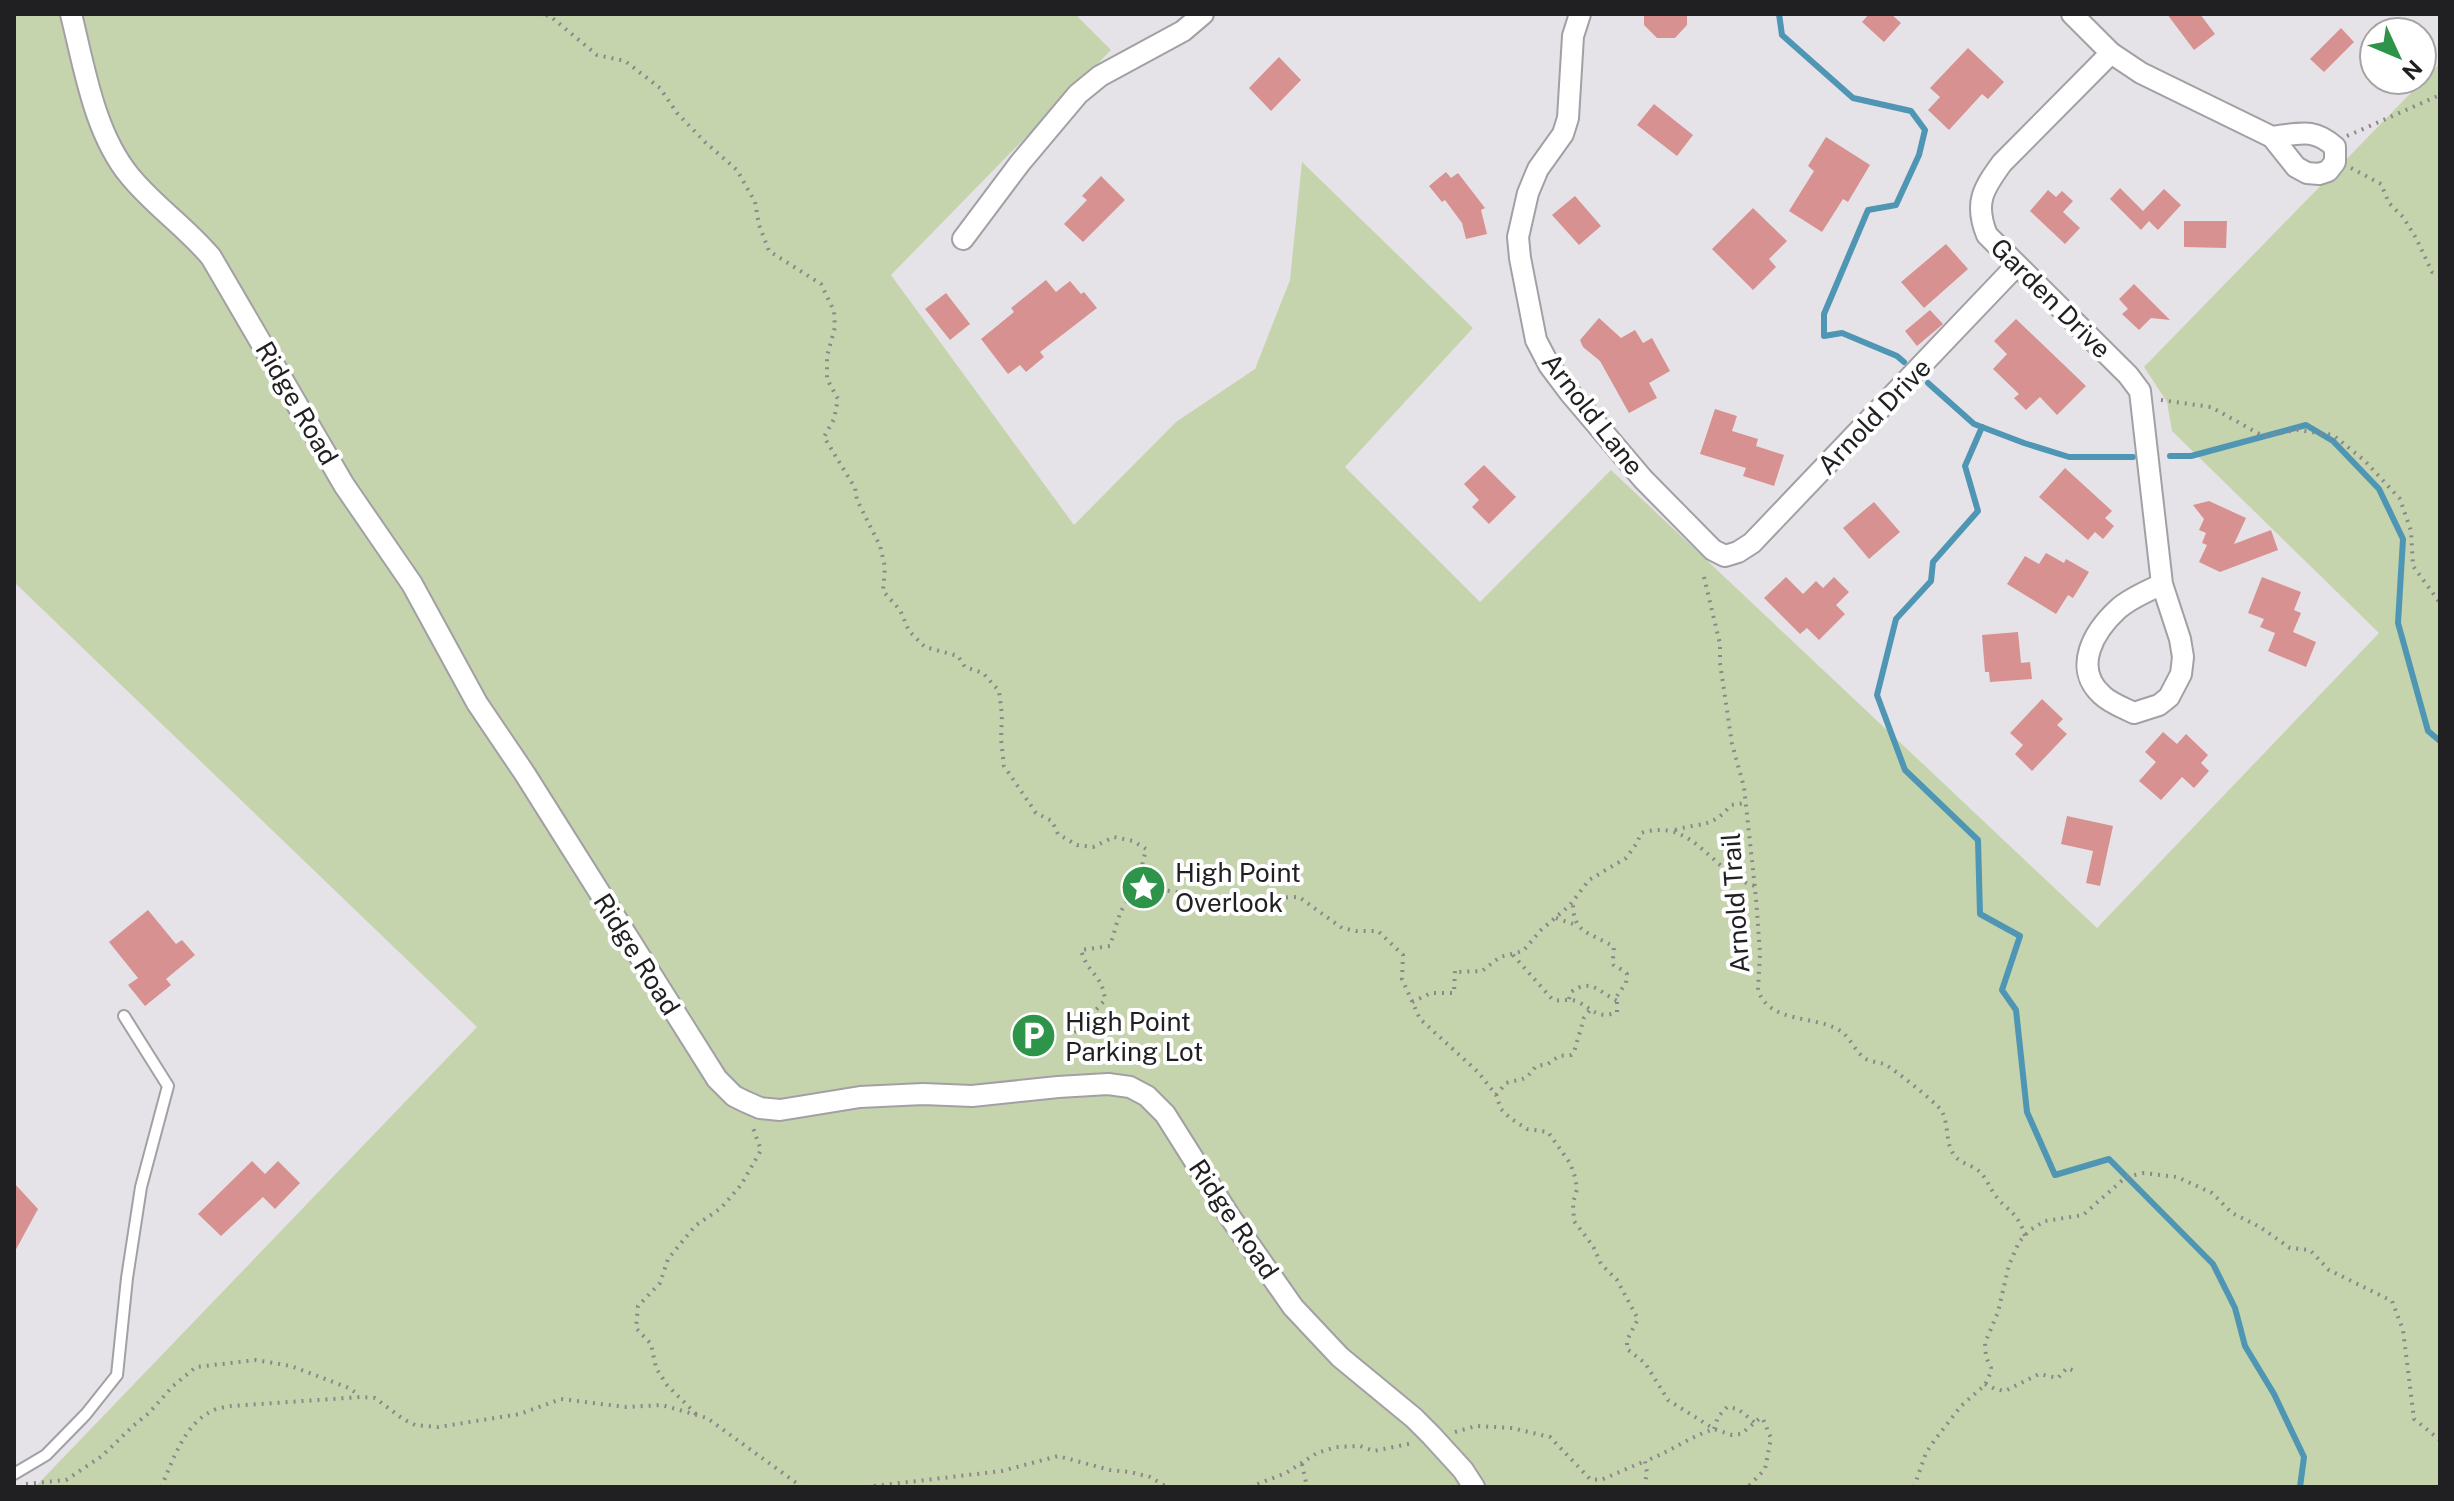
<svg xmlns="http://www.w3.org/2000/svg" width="2454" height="1501" font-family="'Public Sans',sans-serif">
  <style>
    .green { fill: #c5d4ad }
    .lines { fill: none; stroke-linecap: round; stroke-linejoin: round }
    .stream { stroke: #4e96b4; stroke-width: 6 }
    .building { fill: #d79190 }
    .lane-casing { stroke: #a2a0a4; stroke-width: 14 }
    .street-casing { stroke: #a2a0a4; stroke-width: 24 }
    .path { stroke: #8b888c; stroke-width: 4; stroke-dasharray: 2 6; stroke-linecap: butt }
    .lane { stroke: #fff; stroke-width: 10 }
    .street { stroke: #fff; stroke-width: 20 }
    .labels { text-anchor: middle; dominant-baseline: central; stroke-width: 8; stroke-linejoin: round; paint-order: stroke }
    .street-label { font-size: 26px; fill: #201f21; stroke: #fff }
    .poi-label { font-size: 26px; fill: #201f21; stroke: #fff; text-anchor: start }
  </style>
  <rect width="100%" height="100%" fill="#e6e3e8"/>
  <path class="green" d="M 14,14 L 1080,14 L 1078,17 L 1111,50 L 891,275 L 1074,525 L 1176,422 L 1255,369 L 1290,280 L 1302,162 L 1473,328 L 1345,467 L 1480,602 L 1611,470 L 2097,928 L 2379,633 L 2172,431 L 2167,402 L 2144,367 L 2440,63 L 2440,1487 L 35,1487 L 477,1027 L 14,582 Z"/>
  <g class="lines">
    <g class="stream">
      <path d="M 1779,14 L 1782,35 L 1853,98 L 1911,111 L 1925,130 L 1919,155 L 1896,205 L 1868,210 L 1824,314 L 1824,336 L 1842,333 L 1897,356 L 1904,362"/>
      <path d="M 1928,383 L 1974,424 L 2024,443 L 2069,457 L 2133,457"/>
      <path d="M 1982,427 L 1965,466 L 1978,511 L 1933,562 L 1931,581 L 1896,619 L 1877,695 L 1905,770 L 1978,840 L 1980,914 L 2020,936 L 2002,990 L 2016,1010 L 2027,1112 L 2055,1175 L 2109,1159 L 2213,1264 L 2235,1308 L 2245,1346 L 2274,1394 L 2304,1457 L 2300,1487"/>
      <path d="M 2170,456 L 2191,456 L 2306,425 L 2333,441 L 2379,489 L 2403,539 L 2398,623 L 2428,731 L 2440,741"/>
    </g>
  </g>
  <g class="building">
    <path d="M 1644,14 L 1687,14 L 1687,25 L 1675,38 L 1657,38 L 1644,25 Z"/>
    <path d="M 1869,14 L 1891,14 L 1901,23 L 1884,42 L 1862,22 Z"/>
    <path d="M 2167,14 L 2200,14 L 2215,34 L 2194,50 Z"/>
    <path d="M 2341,28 L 2354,42 L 2324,72 L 2310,59 Z"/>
    <path d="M 1968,48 L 2004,82 L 1988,99 L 1982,94 L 1949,130 L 1928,110 L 1940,97 L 1930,88 Z"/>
    <path d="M 1279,57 L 1301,80 L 1271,111 L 1249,88 Z"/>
    <path d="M 1654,104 L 1693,135 L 1677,156 L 1637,125 Z"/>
    <path d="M 1826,137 L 1870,165 L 1848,202 L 1843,199 L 1822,232 L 1789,211 L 1814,171 L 1808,166 Z"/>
    <path d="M 1446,172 L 1451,178 L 1458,173 L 1485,208 L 1481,210 L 1487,234 L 1466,239 L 1462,223 L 1445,200 L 1442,202 L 1429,186 Z"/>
    <path d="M 1101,176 L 1125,200 L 1083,242 L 1064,224 L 1087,200 L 1082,196 Z"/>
    <path d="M 2120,188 L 2143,211 L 2164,189 L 2181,205 L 2158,230 L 2149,221 L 2141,230 L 2110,199 Z"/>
    <path d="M 2048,190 L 2056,197 L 2062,191 L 2073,201 L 2063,212 L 2080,228 L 2065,244 L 2030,211 Z"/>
    <path d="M 1575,196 L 1601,226 L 1579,245 L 1552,215 Z"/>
    <path d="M 1753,208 L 1787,241 L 1769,259 L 1776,267 L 1753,290 L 1712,249 Z"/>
    <path d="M 2184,221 L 2227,221 L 2226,248 L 2184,247 Z"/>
    <path d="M 1946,244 L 1968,269 L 1924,308 L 1901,282 Z"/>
    <path d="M 1046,280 L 1056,292 L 1070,281 L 1081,294 L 1084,292 L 1097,308 L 1040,352 L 1044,357 L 1026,372 L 1020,365 L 1008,374 L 981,339 L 1014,312 L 1011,308 Z"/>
    <path d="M 2134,284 L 2170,320 L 2151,318 L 2139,330 L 2122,314 L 2128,309 L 2119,299 Z"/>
    <path d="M 946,293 L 970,324 L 950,340 L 925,309 Z"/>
    <path d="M 1930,310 L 1943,324 L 1917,346 L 1905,331 Z"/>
    <path d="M 1599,318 L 1621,338 L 1635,330 L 1643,343 L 1652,338 L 1670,371 L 1649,383 L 1657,398 L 1629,413 L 1600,361 L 1583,347 L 1580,340 Z"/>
    <path d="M 2016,319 L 2086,386 L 2057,415 L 2040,397 L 2026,410 L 2014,398 L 2019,394 L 1993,369 L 2007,354 L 1994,341 Z"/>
    <path d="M 1715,409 L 1737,416 L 1732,431 L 1758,439 L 1756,446 L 1784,455 L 1774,486 L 1743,476 L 1746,468 L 1700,454 Z"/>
    <path d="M 1484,465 L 1516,497 L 1489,524 L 1472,507 L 1479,500 L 1464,484 Z"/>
    <path d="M 2065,468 L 2112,511 L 2105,518 L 2114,526 L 2103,539 L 2095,532 L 2088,540 L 2039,497 Z"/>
    <path d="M 2209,501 L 2246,518 L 2234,544 L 2271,530 L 2278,550 L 2220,572 L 2199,562 L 2207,545 L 2202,543 L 2206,533 L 2199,530 L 2204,519 L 2193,505 Z"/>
    <path d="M 1874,502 L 1900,532 L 1869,559 L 1843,528 Z"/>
    <path d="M 2046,553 L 2064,563 L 2066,559 L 2089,572 L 2073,598 L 2068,595 L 2056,614 L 2007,584 L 2025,556 L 2039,564 Z"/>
    <path d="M 1786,577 L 1803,594 L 1816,581 L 1823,588 L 1834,577 L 1849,592 L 1836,605 L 1845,614 L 1819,640 L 1807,628 L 1800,634 L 1764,598 Z"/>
    <path d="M 2262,577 L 2301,592 L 2294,610 L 2301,613 L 2293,632 L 2316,642 L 2306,667 L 2268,651 L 2275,633 L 2260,627 L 2264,619 L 2248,613 Z"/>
    <path d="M 2018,632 L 2021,663 L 2030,662 L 2032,679 L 1990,682 L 1989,672 L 1985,672 L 1982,635 Z"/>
    <path d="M 2042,699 L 2063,719 L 2057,725 L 2067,734 L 2032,771 L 2015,754 L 2023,745 L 2010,733 Z"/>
    <path d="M 2163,732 L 2177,744 L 2186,734 L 2208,755 L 2201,763 L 2209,771 L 2194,788 L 2182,777 L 2161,800 L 2139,781 L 2156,762 L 2145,752 Z"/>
    <path d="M 2067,816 L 2113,826 L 2100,886 L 2086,883 L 2093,851 L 2061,844 Z"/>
    <path d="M 148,910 L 176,944 L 182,940 L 195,955 L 166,979 L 171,985 L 145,1006 L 128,985 L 138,978 L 109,942 Z"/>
    <path d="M 252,1161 L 265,1174 L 278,1161 L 300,1183 L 275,1209 L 263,1197 L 221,1236 L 198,1214 Z"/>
    <path d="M 14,1183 L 38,1209 L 14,1253 Z"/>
  </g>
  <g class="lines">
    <defs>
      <path id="lane" d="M 14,1474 L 46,1455 L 86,1414 L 117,1375 L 127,1278 L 141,1187 L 168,1086 L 124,1016"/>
      <g id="street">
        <path d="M 71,14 C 84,66 94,132 129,175 C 153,205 186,227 211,257 L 344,485 L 412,584 L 477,703 L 525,774 L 717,1079 L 734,1096 L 744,1101 L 760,1108 L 780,1110 L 860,1097 L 923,1094 L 972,1096 L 1058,1087 L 1108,1084 L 1130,1087 L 1147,1096 L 1165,1114 L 1230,1217 L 1293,1307 L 1340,1357 L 1414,1418 L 1431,1435 L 1463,1470 L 1474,1487"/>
        <path d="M 1580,14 L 1573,36 L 1568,118 L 1563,134 L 1538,169 L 1528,193 L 1518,237 L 1520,258 L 1536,340 L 1549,365 L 1570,393 L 1643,479 L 1713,550 L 1725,556 L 1738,552 L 1752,543 L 2016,266"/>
        <path d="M 2072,14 L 2111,53 L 2141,73 L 2272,137 L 2296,167 L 2307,173 L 2319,174 L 2328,171 L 2335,162 L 2335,147 C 2313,127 2299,134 2272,137"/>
        <path d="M 2111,53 L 2002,163 C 1983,189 1974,203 1987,235 L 2128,375 L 2140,391 L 2162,584 L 2180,639 L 2183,657 L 2181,674 L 2169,697 L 2159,705 L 2134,713 C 2124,708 2110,703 2102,695 C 2072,668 2094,631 2118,609 C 2130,598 2148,591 2162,584"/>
        <path d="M 963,239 L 1020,163 L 1078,94 L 1100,76 L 1183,31 L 1203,14"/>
      </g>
    </defs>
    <use href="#lane" class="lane-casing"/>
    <use href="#street" class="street-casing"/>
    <g class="path">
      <path d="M 538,14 L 550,16 L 597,55 L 625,61 L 660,88 L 677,113 L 705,142 L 737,170 L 755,202 L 759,225 L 769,251 L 821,284 L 834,311 L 835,327 L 827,356 L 827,379 L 838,399 L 834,419 L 824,437 L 855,488 L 857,500 L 880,546 L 885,567 L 883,591 L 900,610 L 909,631 L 925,647 L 958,656 L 965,667 L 983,673 L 999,691 L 1002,715 L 1001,739 L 1004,766 L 1036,813 L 1052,821 L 1058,834 L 1077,845 L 1093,847 L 1114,837 L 1133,841 L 1146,849 L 1140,874 L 1144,887 C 1118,903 1119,919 1110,946 L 1081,950 C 1088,975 1102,973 1105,1000 L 1071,1037"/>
      <path d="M 2347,136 L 2440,95"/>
      <path d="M 2351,168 L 2381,184 L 2389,203 L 2403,217 L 2416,238 L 2432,272 L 2440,275"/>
      <path d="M 2161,400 L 2211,407 L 2263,436 L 2297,430 L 2333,435 L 2365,461 L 2400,499 L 2411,531 L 2413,566 L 2440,603"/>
      <path d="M 1704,577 L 1720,644 L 1720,663 L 1732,744 L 1744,787 L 1756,898 L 1760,953 L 1758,990 C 1770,1025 1816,1014 1842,1032 C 1851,1039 1856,1053 1866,1059 C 1872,1062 1878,1062 1884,1064 C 1893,1068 1935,1102 1941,1110 C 1950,1124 1944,1143 1955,1156 C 1961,1164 1973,1165 1980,1172 C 1986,1178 1989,1186 1993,1192 C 2006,1212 2017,1209 2025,1236"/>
      <path d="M 1675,830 C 1701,822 1711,829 1731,805 L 1745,803"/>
      <path d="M 1144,887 L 1183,893 L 1195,898 L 1222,899 L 1248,902 L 1269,898 L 1299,897 L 1342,928 L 1356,931 L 1378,931 L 1403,955 L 1402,979 L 1420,1019 L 1478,1072 L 1496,1095 L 1501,1109 L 1510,1118 L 1527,1129 L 1548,1132 L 1570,1163 L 1575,1177 L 1577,1189 L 1573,1203 L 1574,1221 L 1593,1246 L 1601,1264 L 1617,1280 L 1638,1319 L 1627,1340 L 1627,1349 L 1645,1363 L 1668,1400 L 1714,1429 L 1732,1435 L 1741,1434 L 1760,1418 L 1763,1419 L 1771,1438 L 1765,1469 L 1748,1487"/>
      <path d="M 1556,918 L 1576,925"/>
      <path d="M 1513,955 L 1552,999 C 1561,1003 1569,997 1578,1002 C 1593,1009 1598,1020 1617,1012 L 1617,996 L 1626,983 L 1627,974 C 1611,960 1612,973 1614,947 C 1591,932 1572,935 1573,901"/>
      <path d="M 1569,999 L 1571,992 C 1592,977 1599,993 1618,1001"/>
      <path d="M 1412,1002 L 1431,993 L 1454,993 L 1455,970 L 1458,972 L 1482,971 L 1500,957 L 1523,951 L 1541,930 L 1570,905 L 1589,880 L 1626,858 L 1637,843 L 1641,833 C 1694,816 1712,874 1755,886"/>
      <path d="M 1496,1095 L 1506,1083 C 1524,1078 1524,1082 1536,1066 L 1548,1064 L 1559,1056 L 1571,1055 L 1574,1052 L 1584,1018 L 1590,1010"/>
      <path d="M 1985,1384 L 1995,1389 L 2005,1391 L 2039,1374 L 2058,1378 L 2067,1368 L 2075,1371"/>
      <path d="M 696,1414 L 667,1385 L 656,1368 L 651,1344 L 636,1328 L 638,1306 L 660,1283 L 668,1259 L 695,1226 L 721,1208 L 741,1185 L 761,1150 L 753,1128 L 757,1126"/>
      <path d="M 1714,1429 L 1718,1417 L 1727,1407 L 1738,1409 L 1754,1422"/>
      <path d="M 1455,1432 L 1476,1426 L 1512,1428 L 1550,1437 L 1590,1479 L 1601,1480 L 1645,1461"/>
      <path d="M 1302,1464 L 1307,1487"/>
      <path d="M 26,1484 L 66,1480 L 102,1456 L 133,1426 L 149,1413 L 173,1386 L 196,1367 L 256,1360 L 291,1366 L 349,1388 L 359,1395"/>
      <path d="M 161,1487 C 173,1461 184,1424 212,1411 C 217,1408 225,1407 231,1406 L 361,1397 L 375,1398 L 403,1419 L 415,1425 L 438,1427 L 520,1414 L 561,1399 L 626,1407 L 662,1405 L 707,1418 L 802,1487"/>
      <path d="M 866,1487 L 1002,1471 L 1058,1456 L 1110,1470 L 1130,1472 L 1150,1477 L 1167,1487"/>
      <path d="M 1250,1487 L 1286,1473 L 1317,1453 L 1336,1447 L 1360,1446 L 1374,1451 L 1413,1443"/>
      <path d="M 1644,1487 L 1647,1473 L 1645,1461 C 1670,1452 1689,1437 1714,1429"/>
      <path d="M 1914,1487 L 1926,1453 L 1934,1441 L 1961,1406 L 1985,1385 L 1990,1374 L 1991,1368 L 1986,1357 L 1985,1343 L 1998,1312 L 2009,1265 L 2019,1242 L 2030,1230 L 2045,1221 L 2083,1215 L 2126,1177 L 2144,1173 L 2177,1177 L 2212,1193 L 2232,1213 L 2260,1227 L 2290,1248 L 2310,1250 L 2329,1270 L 2392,1301 L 2403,1330 L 2414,1419 L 2440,1440"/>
    </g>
    <use href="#lane" class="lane"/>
    <use href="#street" class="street"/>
  </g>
  <defs>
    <symbol id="sight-disc" viewBox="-11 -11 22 22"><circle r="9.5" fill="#2d944a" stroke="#fff"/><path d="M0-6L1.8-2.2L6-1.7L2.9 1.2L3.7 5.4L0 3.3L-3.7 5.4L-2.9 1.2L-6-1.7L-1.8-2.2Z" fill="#fff"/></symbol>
    <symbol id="parking-disc" viewBox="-11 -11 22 22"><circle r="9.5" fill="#2d944a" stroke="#fff"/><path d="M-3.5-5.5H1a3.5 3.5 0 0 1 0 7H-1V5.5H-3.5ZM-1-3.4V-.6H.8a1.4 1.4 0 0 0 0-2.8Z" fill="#fff"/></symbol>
  </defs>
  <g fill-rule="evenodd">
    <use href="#sight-disc" x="1118" y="862" width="51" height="51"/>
    <use href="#parking-disc" x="1008" y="1010" width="51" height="51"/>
  </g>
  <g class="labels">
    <g class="street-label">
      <text transform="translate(2051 298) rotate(45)">Garden Drive</text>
      <text transform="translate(297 403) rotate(60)">Ridge Road</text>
      <text transform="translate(1593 414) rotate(52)">Arnold Lane</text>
      <text transform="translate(1874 416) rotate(-46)">Arnold Drive</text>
      <text transform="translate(1735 903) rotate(-94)">Arnold Trail</text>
      <text transform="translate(637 954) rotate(58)">Ridge Road</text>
      <text transform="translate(1234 1219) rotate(56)">Ridge Road</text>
    </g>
    <g class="poi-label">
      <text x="1175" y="872">High Point<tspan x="1175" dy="30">Overlook</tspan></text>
      <text x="1065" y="1021">High Point<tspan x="1065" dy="30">Parking Lot</tspan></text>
    </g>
  </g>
  <rect width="2454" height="1501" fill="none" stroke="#201f21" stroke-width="32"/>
  <g transform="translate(2398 56) rotate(134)"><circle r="38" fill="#ffffff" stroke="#a6a5a6" stroke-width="2"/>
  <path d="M0-6L14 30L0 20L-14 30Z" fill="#2d944a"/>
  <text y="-12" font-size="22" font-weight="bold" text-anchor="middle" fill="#201f21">N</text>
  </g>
</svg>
